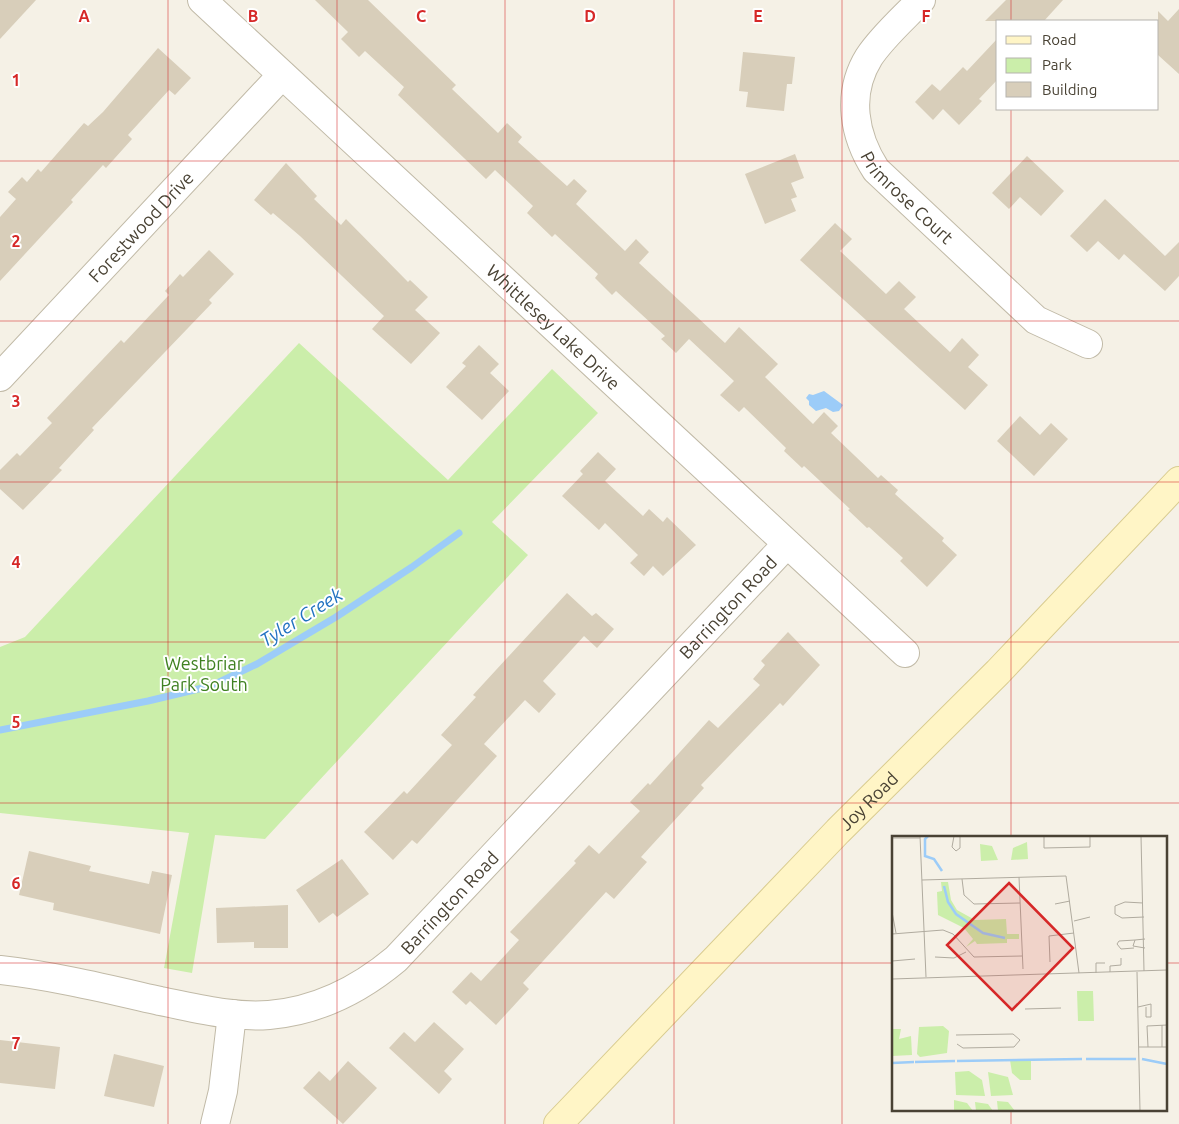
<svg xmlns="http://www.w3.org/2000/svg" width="1179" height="1124" font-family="Ubuntu,sans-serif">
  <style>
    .green { fill: #cbeeaa }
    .water { fill: #9cccf8 }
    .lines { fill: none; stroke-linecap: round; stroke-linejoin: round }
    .stream { stroke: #9cccf8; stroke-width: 7 }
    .building { fill: #d8ceba }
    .street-casing { stroke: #c1baa7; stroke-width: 30 }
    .secondary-casing { stroke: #d9cc90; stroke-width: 30 }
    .street { stroke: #fff; stroke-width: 28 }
    .secondary { stroke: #fff5c6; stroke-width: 28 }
    .grid { fill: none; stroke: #d62828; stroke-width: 1; stroke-opacity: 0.55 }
    .labels { text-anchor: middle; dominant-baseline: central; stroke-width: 4; stroke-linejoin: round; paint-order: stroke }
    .street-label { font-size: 18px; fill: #494234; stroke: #fff }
    .park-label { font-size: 18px; fill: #3f8121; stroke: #fff }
    .water-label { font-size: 19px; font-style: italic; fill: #2172c1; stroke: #fff }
    .inset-river { fill: none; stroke: #9cccf8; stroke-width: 2.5 }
    .inset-road { fill: none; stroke: #b0ab9f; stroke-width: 1 }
    .view { fill: #d62828; fill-opacity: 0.15; stroke: #d62828; stroke-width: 2.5 }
    .inset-edge { fill: none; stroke: #494234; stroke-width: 2.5 }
    .grid-label { font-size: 16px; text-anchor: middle; font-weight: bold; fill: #d62828; stroke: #fff; stroke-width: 4; stroke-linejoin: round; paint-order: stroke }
  </style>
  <rect width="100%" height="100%" fill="#f5f1e6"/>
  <path class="green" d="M 299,343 L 448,480 L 552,369 L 598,413 L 492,522 L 528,555 L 265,839 L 215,835 L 192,973 L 164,968 L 189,833 L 0,813 L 0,647 L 25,637 Z"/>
  <path class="water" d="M 824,391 L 843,405 L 839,411 L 833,412 L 826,408 L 816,411 L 809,405 L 809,401 L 806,398 L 809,394 L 813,395 Z"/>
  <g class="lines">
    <path class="stream" d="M 0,730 L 148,701 L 211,686 L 257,664 L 336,617 L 412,567 L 459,533"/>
  </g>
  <g class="building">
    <path d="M 0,0 L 36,0 L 0,39 Z"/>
    <path d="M 315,0 L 368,0 L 456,85 L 452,89 L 498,133 L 507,123 L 522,137 L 518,142 L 567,186 L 574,179 L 587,191 L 576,204 L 625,251 L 636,239 L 649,252 L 639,263 L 725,343 L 739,327 L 778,364 L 765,377 L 813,424 L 824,412 L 838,426 L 831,433 L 878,478 L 881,475 L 898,490 L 895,494 L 944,538 L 942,541 L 957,555 L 927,587 L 900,561 L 903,558 L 869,527 L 867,528 L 848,510 L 850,509 L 804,466 L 802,468 L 784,451 L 786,448 L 744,407 L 739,412 L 720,395 L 734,381 L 689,339 L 676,353 L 661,339 L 665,336 L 616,291 L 612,295 L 595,278 L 598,274 L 555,234 L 552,237 L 527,213 L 533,206 L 495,170 L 486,179 L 398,95 L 404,87 L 365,51 L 359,57 L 341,39 L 348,32 Z"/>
    <path d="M 1006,0 L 1063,0 L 1044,21 L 985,21 Z"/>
    <path d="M 1179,9 L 1179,74 L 1158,55 L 1158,11 L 1168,21 Z"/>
    <path d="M 998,38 L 998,79 L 979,99 L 982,101 L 959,125 L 943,109 L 933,120 L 915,102 L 932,84 L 940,91 L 963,67 L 967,71 Z"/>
    <path d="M 158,48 L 191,78 L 175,95 L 169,90 L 128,135 L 132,139 L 106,168 L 103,165 L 71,200 L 73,202 L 0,281 L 0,217 L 16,199 L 8,192 L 22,177 L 27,182 L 38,169 L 41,172 L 84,123 L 88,126 L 103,112 Z"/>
    <path d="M 743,52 L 795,57 L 792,84 L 787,84 L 784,111 L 746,107 L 748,92 L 739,91 Z"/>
    <path d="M 795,154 L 804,178 L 791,183 L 797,197 L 791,199 L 796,211 L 765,224 L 745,174 Z"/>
    <path d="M 1027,156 L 1064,191 L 1041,216 L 1020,197 L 1009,209 L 992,193 Z"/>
    <path d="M 286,163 L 317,196 L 314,199 L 341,225 L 346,219 L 408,282 L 410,280 L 428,297 L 415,310 L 440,333 L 411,364 L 372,329 L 384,316 L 300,236 L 273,213 L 271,215 L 254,200 Z"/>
    <path d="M 1105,199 L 1165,256 L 1179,242 L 1179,276 L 1165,291 L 1124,254 L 1119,260 L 1098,241 L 1087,252 L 1070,236 Z"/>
    <path d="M 835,223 L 852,239 L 840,251 L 886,294 L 899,281 L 916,297 L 904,309 L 950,352 L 962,338 L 979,355 L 968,367 L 988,385 L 965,410 L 800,260 Z"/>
    <path d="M 209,250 L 234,274 L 209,300 L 212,303 L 92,428 L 94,430 L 59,468 L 62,470 L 23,510 L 0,489 L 0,470 L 17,453 L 20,456 L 52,423 L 47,418 L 121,340 L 124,343 L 169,295 L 165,291 L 180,274 L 183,277 Z"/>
    <path d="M 479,345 L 499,364 L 490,373 L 509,391 L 482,420 L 446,387 L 466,366 L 462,363 Z"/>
    <path d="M 1020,416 L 1040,435 L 1051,423 L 1068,439 L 1034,476 L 997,441 Z"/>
    <path d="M 598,452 L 616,469 L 605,481 L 643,516 L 649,509 L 663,522 L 667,517 L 696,545 L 663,576 L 653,566 L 644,576 L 630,563 L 638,555 L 605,523 L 599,530 L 562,496 L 583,474 L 580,471 Z"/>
    <path d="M 567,593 L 592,616 L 596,613 L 614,629 L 597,648 L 584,636 L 543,681 L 556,694 L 539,713 L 525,700 L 484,744 L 497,756 L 417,844 L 412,840 L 393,860 L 364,832 L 404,791 L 407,794 L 452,745 L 441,735 L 476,697 L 473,695 Z"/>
    <path d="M 788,632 L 820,665 L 783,706 L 780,703 L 701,785 L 704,788 L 641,857 L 647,862 L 614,899 L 606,892 L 523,983 L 529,989 L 496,1025 L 470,1001 L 466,1005 L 452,992 L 471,972 L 481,981 L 519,940 L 510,932 L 576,863 L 574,861 L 589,845 L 599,854 L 640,811 L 630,802 L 648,783 L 650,785 L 709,720 L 718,728 L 760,685 L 753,679 L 765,665 L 761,661 Z"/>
    <path d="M 29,851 L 91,866 L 89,871 L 149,884 L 152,871 L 172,875 L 160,934 L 53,910 L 54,903 L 19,895 Z"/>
    <path d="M 342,859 L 369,894 L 337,917 L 333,913 L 319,923 L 296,890 Z"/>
    <path d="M 288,905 L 288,948 L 254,948 L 254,942 L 217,943 L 216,908 Z"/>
    <path d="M 434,1022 L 464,1049 L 444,1071 L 452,1079 L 439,1094 L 389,1048 L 404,1032 L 415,1042 Z"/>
    <path d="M 0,1040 L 60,1047 L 55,1089 L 0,1083 Z"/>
    <path d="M 114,1054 L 164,1066 L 154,1107 L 104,1096 Z"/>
    <path d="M 348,1061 L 377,1088 L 343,1124 L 303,1088 L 319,1071 L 330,1081 Z"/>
  </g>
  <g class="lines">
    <defs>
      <g id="street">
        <path id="s1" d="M 202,0 L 905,653"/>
        <path id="s2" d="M 921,0 C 904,18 883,36 869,57 C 846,94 854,136 876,170 L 1036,320 L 1088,344"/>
        <path id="s3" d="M 0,377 L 282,75"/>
        <path id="s4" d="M 0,970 C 54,976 107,989 160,1001 C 196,1008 233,1018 269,1015 C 317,1011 359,990 396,959 L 787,544"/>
        <path d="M 215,1124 L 223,1091 L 232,1014"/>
      </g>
      <g id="secondary">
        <path id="s5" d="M 558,1124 L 838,831 L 998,672 L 1179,481"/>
      </g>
    </defs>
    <use href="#street" class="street-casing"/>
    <use href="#secondary" class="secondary-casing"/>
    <use href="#street" class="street"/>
    <use href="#secondary" class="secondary"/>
  </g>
  <path class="grid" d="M 168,0 L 168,1124M 337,0 L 337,1124M 505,0 L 505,1124M 674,0 L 674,1124M 842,0 L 842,1124M 1011,0 L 1011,21M 1011,109 L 1011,838M 0,161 L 1179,161M 0,321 L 1179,321M 0,482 L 1179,482M 0,642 L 1179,642M 0,803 L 1179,803M 0,963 L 893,963M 1165,963 L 1179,963M 1011,1110 L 1011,1124"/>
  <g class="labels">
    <g class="street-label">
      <text stroke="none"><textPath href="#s2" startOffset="238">Primrose Court</textPath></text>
      <text stroke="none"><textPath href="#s3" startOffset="206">Forestwood Drive</textPath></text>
      <text stroke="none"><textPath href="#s1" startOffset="480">Whittlesey Lake Drive</textPath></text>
      <text stroke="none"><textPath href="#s4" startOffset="898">Barrington Road</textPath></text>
      <text stroke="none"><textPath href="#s5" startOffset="448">Joy Road</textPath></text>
      <text stroke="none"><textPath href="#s4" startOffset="492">Barrington Road</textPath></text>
    </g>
    <g class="park-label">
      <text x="204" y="663">Westbriar<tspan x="204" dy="21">Park South</tspan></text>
    </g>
    <g class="water-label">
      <text transform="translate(301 617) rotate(-32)">Tyler Creek</text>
    </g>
  </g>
  <g transform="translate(892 836)">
    <rect width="275" height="275" fill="#f5f1e6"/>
    <path d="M 135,6 L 136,23 L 119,24 L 121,12 ZM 88,8 L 100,10 L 106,24 L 89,25 ZM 49,46 L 56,46 L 59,64 L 65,74 L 83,84 L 114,83 L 115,98 L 127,98 L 127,103 L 115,103 L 115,107 L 85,108 L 83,105 L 74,111 L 81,103 L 72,92 L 46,79 L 45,56 L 50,55 ZM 185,155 L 201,155 L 202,185 L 186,185 ZM 51,190 L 57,195 L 55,217 L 28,221 L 25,218 L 27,191 ZM 0,193 L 9,193 L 7,203 L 19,200 L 20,219 L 0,220 ZM 118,224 L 139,224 L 139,244 L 128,244 L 120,237 ZM 77,235 L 90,244 L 93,260 L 64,259 L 63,236 ZM 96,236 L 116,241 L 121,259 L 99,260 ZM 62,264 L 75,267 L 81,275 L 62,275 ZM 105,265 L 116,266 L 123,275 L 106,275 ZM 83,266 L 96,268 L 101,275 L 84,275 Z" fill="#cbeeaa"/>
    <path class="inset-river" d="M 36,0 L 33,3 L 33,20 L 42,23 L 50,35M 52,50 L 56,66 L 64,78 L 91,97 L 113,102M 194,223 L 244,223M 250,223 L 275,228M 65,225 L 190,223M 23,226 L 63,225M 0,227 L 22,226"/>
    <path class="inset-road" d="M 28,0 L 34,141M 62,0 L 60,11 L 64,15 L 68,12 L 68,0M 152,0 L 152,12 L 198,11 L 198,0M 249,0 L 252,135M 0,2 L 28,2M 127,41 L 131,133M 70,43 L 72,59 L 82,68 L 128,67M 30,44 L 174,40 L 187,137M 251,67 L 233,66 L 223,70 L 223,78 L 230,82 L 252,81M 163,68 L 178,65M 0,76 L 4,97M 182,85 L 198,81M 0,98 L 51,94 L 61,98 L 82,121 L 130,120M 253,103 L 243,104 L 241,110 L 253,112M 242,112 L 229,113 L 225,108 L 227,105 L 243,104M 43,121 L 62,122 L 74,116M 0,125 L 23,123M 158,126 L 157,100 L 182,97M 218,136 L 218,130 L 229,129 L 229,122M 245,136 L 248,275M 204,137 L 204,127 L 213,127M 0,143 L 275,134M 246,171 L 259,168 L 259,181 L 254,181 L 254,171M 133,173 L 169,172M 270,189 L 270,211M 64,199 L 121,198 L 128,204 L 122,211 L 71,212 L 65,208M 247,211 L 275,211M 256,211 L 255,190 L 275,189"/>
    <path class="view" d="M 117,47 L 181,112 L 120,174 L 55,109 Z"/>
    <rect width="275" height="275" class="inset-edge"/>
  </g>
  <g class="grid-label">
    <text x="84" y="22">A</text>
    <text x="253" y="22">B</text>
    <text x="421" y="22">C</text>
    <text x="590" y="22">D</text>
    <text x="758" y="22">E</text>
    <text x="926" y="22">F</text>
    <text x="16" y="86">1</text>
    <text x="16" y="247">2</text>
    <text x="16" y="407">3</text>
    <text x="16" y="568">4</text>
    <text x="16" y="728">5</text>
    <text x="16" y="889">6</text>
    <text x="16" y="1049">7</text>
  </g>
  <rect x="996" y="20" width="162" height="90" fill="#ffffff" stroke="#b6b3ae"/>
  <rect x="1006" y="36" width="25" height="8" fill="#fff5c6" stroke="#b6b3ae"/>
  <text x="1042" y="45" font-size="15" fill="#494234">Road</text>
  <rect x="1006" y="58" width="25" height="15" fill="#cbeeaa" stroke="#b6b3ae"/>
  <text x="1042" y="70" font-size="15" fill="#494234">Park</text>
  <rect x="1006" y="82" width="25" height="15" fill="#d8ceba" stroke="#b6b3ae"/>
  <text x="1042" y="95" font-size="15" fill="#494234">Building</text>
</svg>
